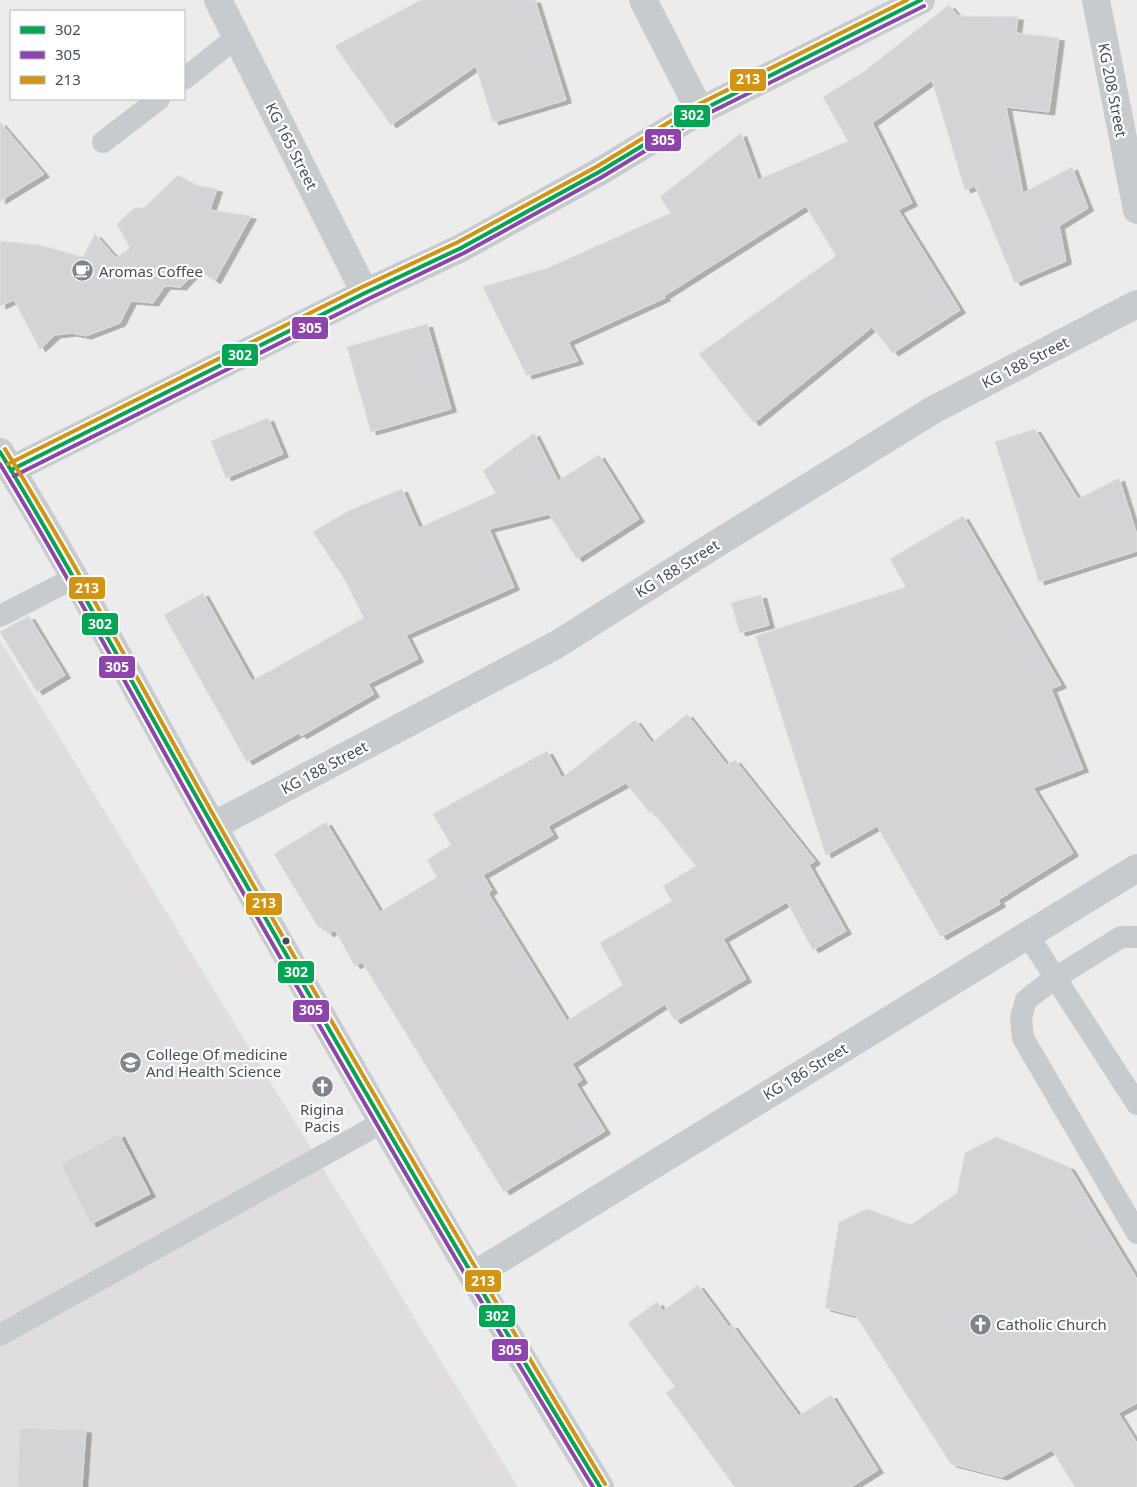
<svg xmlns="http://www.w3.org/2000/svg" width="1137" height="1487" font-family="'Noto Sans',sans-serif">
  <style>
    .education { fill: #dfddde }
    .building { fill: #d4d4d7; stroke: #dededf; fill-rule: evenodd; filter: url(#shadow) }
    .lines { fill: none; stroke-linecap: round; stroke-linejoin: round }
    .service { stroke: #c8cbcd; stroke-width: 22 }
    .minor { stroke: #c8cbcd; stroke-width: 28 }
    .tertiary { stroke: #c8cbcd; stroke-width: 28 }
    .secondary { stroke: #c9cccf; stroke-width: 28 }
    .bus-1-casing { stroke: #fff; stroke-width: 8 }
    .bus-2-casing { stroke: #fff; stroke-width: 8 }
    .bus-3-casing { stroke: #fff; stroke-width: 8 }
    .bus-1 { stroke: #00a651; stroke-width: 4 }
    .bus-2 { stroke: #8e44ad; stroke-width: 4 }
    .bus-3 { stroke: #d39412; stroke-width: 4 }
    .bus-dot { fill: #444e58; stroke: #fff; stroke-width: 2 }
    .labels { text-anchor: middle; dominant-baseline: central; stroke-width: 4.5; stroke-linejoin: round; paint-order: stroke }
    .street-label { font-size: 15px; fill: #444e58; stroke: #fff }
    .poi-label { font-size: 15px; fill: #444e58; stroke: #fff; text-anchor: start }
    .line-badge { stroke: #fff; stroke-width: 2 }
    .badge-label { font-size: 14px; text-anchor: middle; font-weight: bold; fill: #fff }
  </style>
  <defs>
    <filter id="shadow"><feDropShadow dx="5.5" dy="3" stdDeviation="0" flood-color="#0004"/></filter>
  </defs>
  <rect width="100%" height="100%" fill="#edecec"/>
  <path class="education" d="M 0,640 L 518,1487 L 0,1487 Z"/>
  <g class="building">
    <path d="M 421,0 L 535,0 L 566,100 L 493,122 L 476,66 L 391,125 L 335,46 Z"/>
    <path d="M 949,5 L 958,16 L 1018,17 L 1016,33 L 1059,38 L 1049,112 L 1006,107 L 1023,193 L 1072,167 L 1088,208 L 1059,226 L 1066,261 L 1015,283 L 975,186 L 965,190 L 932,80 L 872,123 L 912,203 L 898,210 L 960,310 L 893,353 L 872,327 L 754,423 L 699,354 L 836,256 L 806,206 L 664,296 L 665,298 L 568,342 L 578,361 L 527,376 L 483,287 L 548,268 L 671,213 L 660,197 L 741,133 L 758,180 L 848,141 L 823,97 L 862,73 Z"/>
    <path d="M 0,122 L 44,174 L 0,201 Z"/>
    <path d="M 178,175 L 195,185 L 217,189 L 210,210 L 251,216 L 215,281 L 198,269 L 181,287 L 165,286 L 153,303 L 131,301 L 120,323 L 86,336 L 71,333 L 55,335 L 40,349 L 14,300 L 0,306 L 0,241 L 39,245 L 83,257 L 95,234 L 116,258 L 130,248 L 117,224 L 134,208 L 144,208 Z"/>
    <path d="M 427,324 L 451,409 L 371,432 L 347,347 Z"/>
    <path d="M 268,418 L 283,454 L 226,478 L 211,441 Z"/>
    <path d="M 1035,429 L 1078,499 L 1119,478 L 1137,535 L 1137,551 L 1039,582 L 995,442 Z"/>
    <path d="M 534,433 L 558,481 L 599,455 L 639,519 L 577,559 L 549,514 L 489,529 L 514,587 L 406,635 L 418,659 L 368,684 L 374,694 L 301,736 L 299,733 L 247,762 L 164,615 L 203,593 L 252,681 L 364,618 L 345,580 L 313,532 L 348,511 L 402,489 L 419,528 L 496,493 L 483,471 Z"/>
    <path d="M 963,516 L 1061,685 L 1051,689 L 1083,769 L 1033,788 L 1073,853 L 998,900 L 1000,904 L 941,937 L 877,826 L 826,855 L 756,636 L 906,587 L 890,559 Z"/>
    <path d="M 761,595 L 769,625 L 740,633 L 731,603 Z"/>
    <path d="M 29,616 L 65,675 L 37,692 L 0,632 Z"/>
    <path d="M 687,714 L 727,765 L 735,760 L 815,861 L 809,865 L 846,931 L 813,950 L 787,902 L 723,939 L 746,979 L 675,1021 L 665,1004 L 572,1064 L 582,1080 L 576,1084 L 605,1131 L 504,1192 L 362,962 L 355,966 L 335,930 L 328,934 L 322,926 L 319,928 L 274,854 L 326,822 L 380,912 L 437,877 L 427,860 L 451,845 L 433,814 L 547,751 L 562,778 L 635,720 L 652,743 ZM 626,783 L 650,813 L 652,811 L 696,866 L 663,886 L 672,901 L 600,943 L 623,985 L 567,1021 L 488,893 L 492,890 L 483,875 L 553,835 L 548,826 Z"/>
    <path d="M 119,1134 L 150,1194 L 91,1224 L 61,1164 Z"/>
    <path d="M 996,1137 L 1069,1167 L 1137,1279 L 1137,1403 L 1118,1413 L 1137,1443 L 1137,1487 L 1075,1487 L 1052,1450 L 1002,1477 L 951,1464 L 856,1316 L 825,1308 L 839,1222 L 867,1209 L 911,1225 L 957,1193 L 965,1153 Z"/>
    <path d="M 698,1285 L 729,1327 L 732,1325 L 799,1416 L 831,1395 L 878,1470 L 851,1487 L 735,1487 L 666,1393 L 675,1387 L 628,1323 L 657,1302 L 663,1311 Z"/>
    <path d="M 20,1428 L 86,1430 L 82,1487 L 17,1487 Z"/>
  </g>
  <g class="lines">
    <g class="service">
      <path d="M 184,79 L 237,37"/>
      <path d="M 103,142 L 159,99"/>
      <path d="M 0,616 L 74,578"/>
      <path d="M 1027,934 L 1137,1104"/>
      <path d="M 1137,937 L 1121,937 L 1055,978 L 1026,1000 L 1021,1018 L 1023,1038 L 1137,1233"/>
      <path d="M 0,1335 L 383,1122"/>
    </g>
    <g class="minor">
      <path d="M 218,0 L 365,293"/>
      <path d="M 643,0 L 700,111"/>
      <path d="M 11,470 L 365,293 L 461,248 L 599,172 L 700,111 L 921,0"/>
      <path d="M 213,826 L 556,645 L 708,549 L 933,410 L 1137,304"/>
      <path d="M 474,1275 L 1137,868"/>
    </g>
    <path class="tertiary" d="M 1096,0 L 1137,210"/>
    <path class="secondary" d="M 0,452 C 76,574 143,703 214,828 C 340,1049 467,1271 600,1487"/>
    <defs>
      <g id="bus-1">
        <path d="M 0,452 C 75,575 143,703 214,828 C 340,1050 467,1270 600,1487"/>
        <path d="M 11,470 L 365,293 L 461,248 L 599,172 L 700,111 L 921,0"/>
      </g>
      <g id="bus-2">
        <path d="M 0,464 C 73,584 139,708 208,831 C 333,1051 461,1271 593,1487"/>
        <path d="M 14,476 L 368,299 L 464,253 L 602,177 L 703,116 L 924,6"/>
      </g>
      <g id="bus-3">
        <path d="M 5,449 C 81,572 148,699 219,825 C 345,1046 473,1266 605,1484"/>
        <path d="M 8,464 L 362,287 L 458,242 L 596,167 L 697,105 L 907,0"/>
      </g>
    </defs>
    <use href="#bus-1" class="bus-1-casing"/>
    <use href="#bus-2" class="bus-2-casing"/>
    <use href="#bus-3" class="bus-3-casing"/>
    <use href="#bus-1" class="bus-1"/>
    <use href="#bus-2" class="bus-2"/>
    <use href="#bus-3" class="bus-3"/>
  </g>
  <defs>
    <symbol id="cafe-disc" viewBox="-11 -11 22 22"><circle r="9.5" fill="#7f858c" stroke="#fff"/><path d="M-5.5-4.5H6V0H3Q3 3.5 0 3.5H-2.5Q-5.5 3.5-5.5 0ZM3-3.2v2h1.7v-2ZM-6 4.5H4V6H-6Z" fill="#fff"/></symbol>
    <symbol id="university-disc" viewBox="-11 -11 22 22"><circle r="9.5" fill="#7f858c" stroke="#fff"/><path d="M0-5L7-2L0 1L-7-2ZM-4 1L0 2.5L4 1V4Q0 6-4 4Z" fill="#fff"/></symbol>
    <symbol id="church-disc" viewBox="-11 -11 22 22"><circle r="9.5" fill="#7f858c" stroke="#fff"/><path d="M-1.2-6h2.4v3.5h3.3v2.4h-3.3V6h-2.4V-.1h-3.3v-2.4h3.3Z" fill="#fff"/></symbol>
  </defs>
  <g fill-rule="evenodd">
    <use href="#cafe-disc" x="70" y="258" width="25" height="25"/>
    <use href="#university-disc" x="118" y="1050" width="25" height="25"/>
    <use href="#church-disc" x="310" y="1074" width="25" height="25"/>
    <use href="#church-disc" x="968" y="1312" width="25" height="25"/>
  </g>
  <circle class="bus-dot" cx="286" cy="941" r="4.5"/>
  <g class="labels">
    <g class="street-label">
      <text transform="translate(1113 90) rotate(79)">KG 208 Street</text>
      <text transform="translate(292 146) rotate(63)">KG 165 Street</text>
      <text transform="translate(1025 362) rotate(-27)">KG 188 Street</text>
      <text transform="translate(677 568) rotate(-32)">KG 188 Street</text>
      <text transform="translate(324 767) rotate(-28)">KG 188 Street</text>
      <text transform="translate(805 1071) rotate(-31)">KG 186 Street</text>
    </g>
    <g class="poi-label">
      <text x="99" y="271">Aromas Coffee</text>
      <text x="146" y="1054">College Of medicine<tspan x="146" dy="17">And Health Science</tspan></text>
      <text x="322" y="1109" text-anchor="middle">Rigina<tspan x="322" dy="17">Pacis</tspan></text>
      <text x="996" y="1324">Catholic Church</text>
    </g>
  </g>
  <g class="line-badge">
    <rect x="729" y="68" width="38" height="24" rx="5" fill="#d39412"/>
    <rect x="673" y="104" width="38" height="24" rx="5" fill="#00a651"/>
    <rect x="644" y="128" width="38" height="24" rx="5" fill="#8e44ad"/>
    <rect x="291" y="316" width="38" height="24" rx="5" fill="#8e44ad"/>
    <rect x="221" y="343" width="38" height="24" rx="5" fill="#00a651"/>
    <rect x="68" y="576" width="38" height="24" rx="5" fill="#d39412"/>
    <rect x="81" y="612" width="38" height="24" rx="5" fill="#00a651"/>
    <rect x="98" y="655" width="38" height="24" rx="5" fill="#8e44ad"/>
    <rect x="245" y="892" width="38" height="24" rx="5" fill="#d39412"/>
    <rect x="277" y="960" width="38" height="24" rx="5" fill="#00a651"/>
    <rect x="292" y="999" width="38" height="24" rx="5" fill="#8e44ad"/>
    <rect x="464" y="1269" width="38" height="24" rx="5" fill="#d39412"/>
    <rect x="478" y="1304" width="38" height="24" rx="5" fill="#00a651"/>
    <rect x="491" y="1338" width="38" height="24" rx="5" fill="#8e44ad"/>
  </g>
  <g class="badge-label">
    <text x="748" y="84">213</text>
    <text x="692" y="120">302</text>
    <text x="663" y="145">305</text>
    <text x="310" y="333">305</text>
    <text x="240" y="360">302</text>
    <text x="87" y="593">213</text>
    <text x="100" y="629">302</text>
    <text x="117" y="672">305</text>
    <text x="264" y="908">213</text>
    <text x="296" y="977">302</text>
    <text x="311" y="1015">305</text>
    <text x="483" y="1286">213</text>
    <text x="497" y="1321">302</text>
    <text x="510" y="1355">305</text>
  </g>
  <rect x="10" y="10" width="175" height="90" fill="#ffffff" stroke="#b4b8bc"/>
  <rect x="20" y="26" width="25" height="8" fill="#00a651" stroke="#b4b8bc"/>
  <text x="55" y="35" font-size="15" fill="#444e58">302</text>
  <rect x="20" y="51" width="25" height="8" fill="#8e44ad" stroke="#b4b8bc"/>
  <text x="55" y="60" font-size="15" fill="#444e58">305</text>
  <rect x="20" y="76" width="25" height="8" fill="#d39412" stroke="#b4b8bc"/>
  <text x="55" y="85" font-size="15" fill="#444e58">213</text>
</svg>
